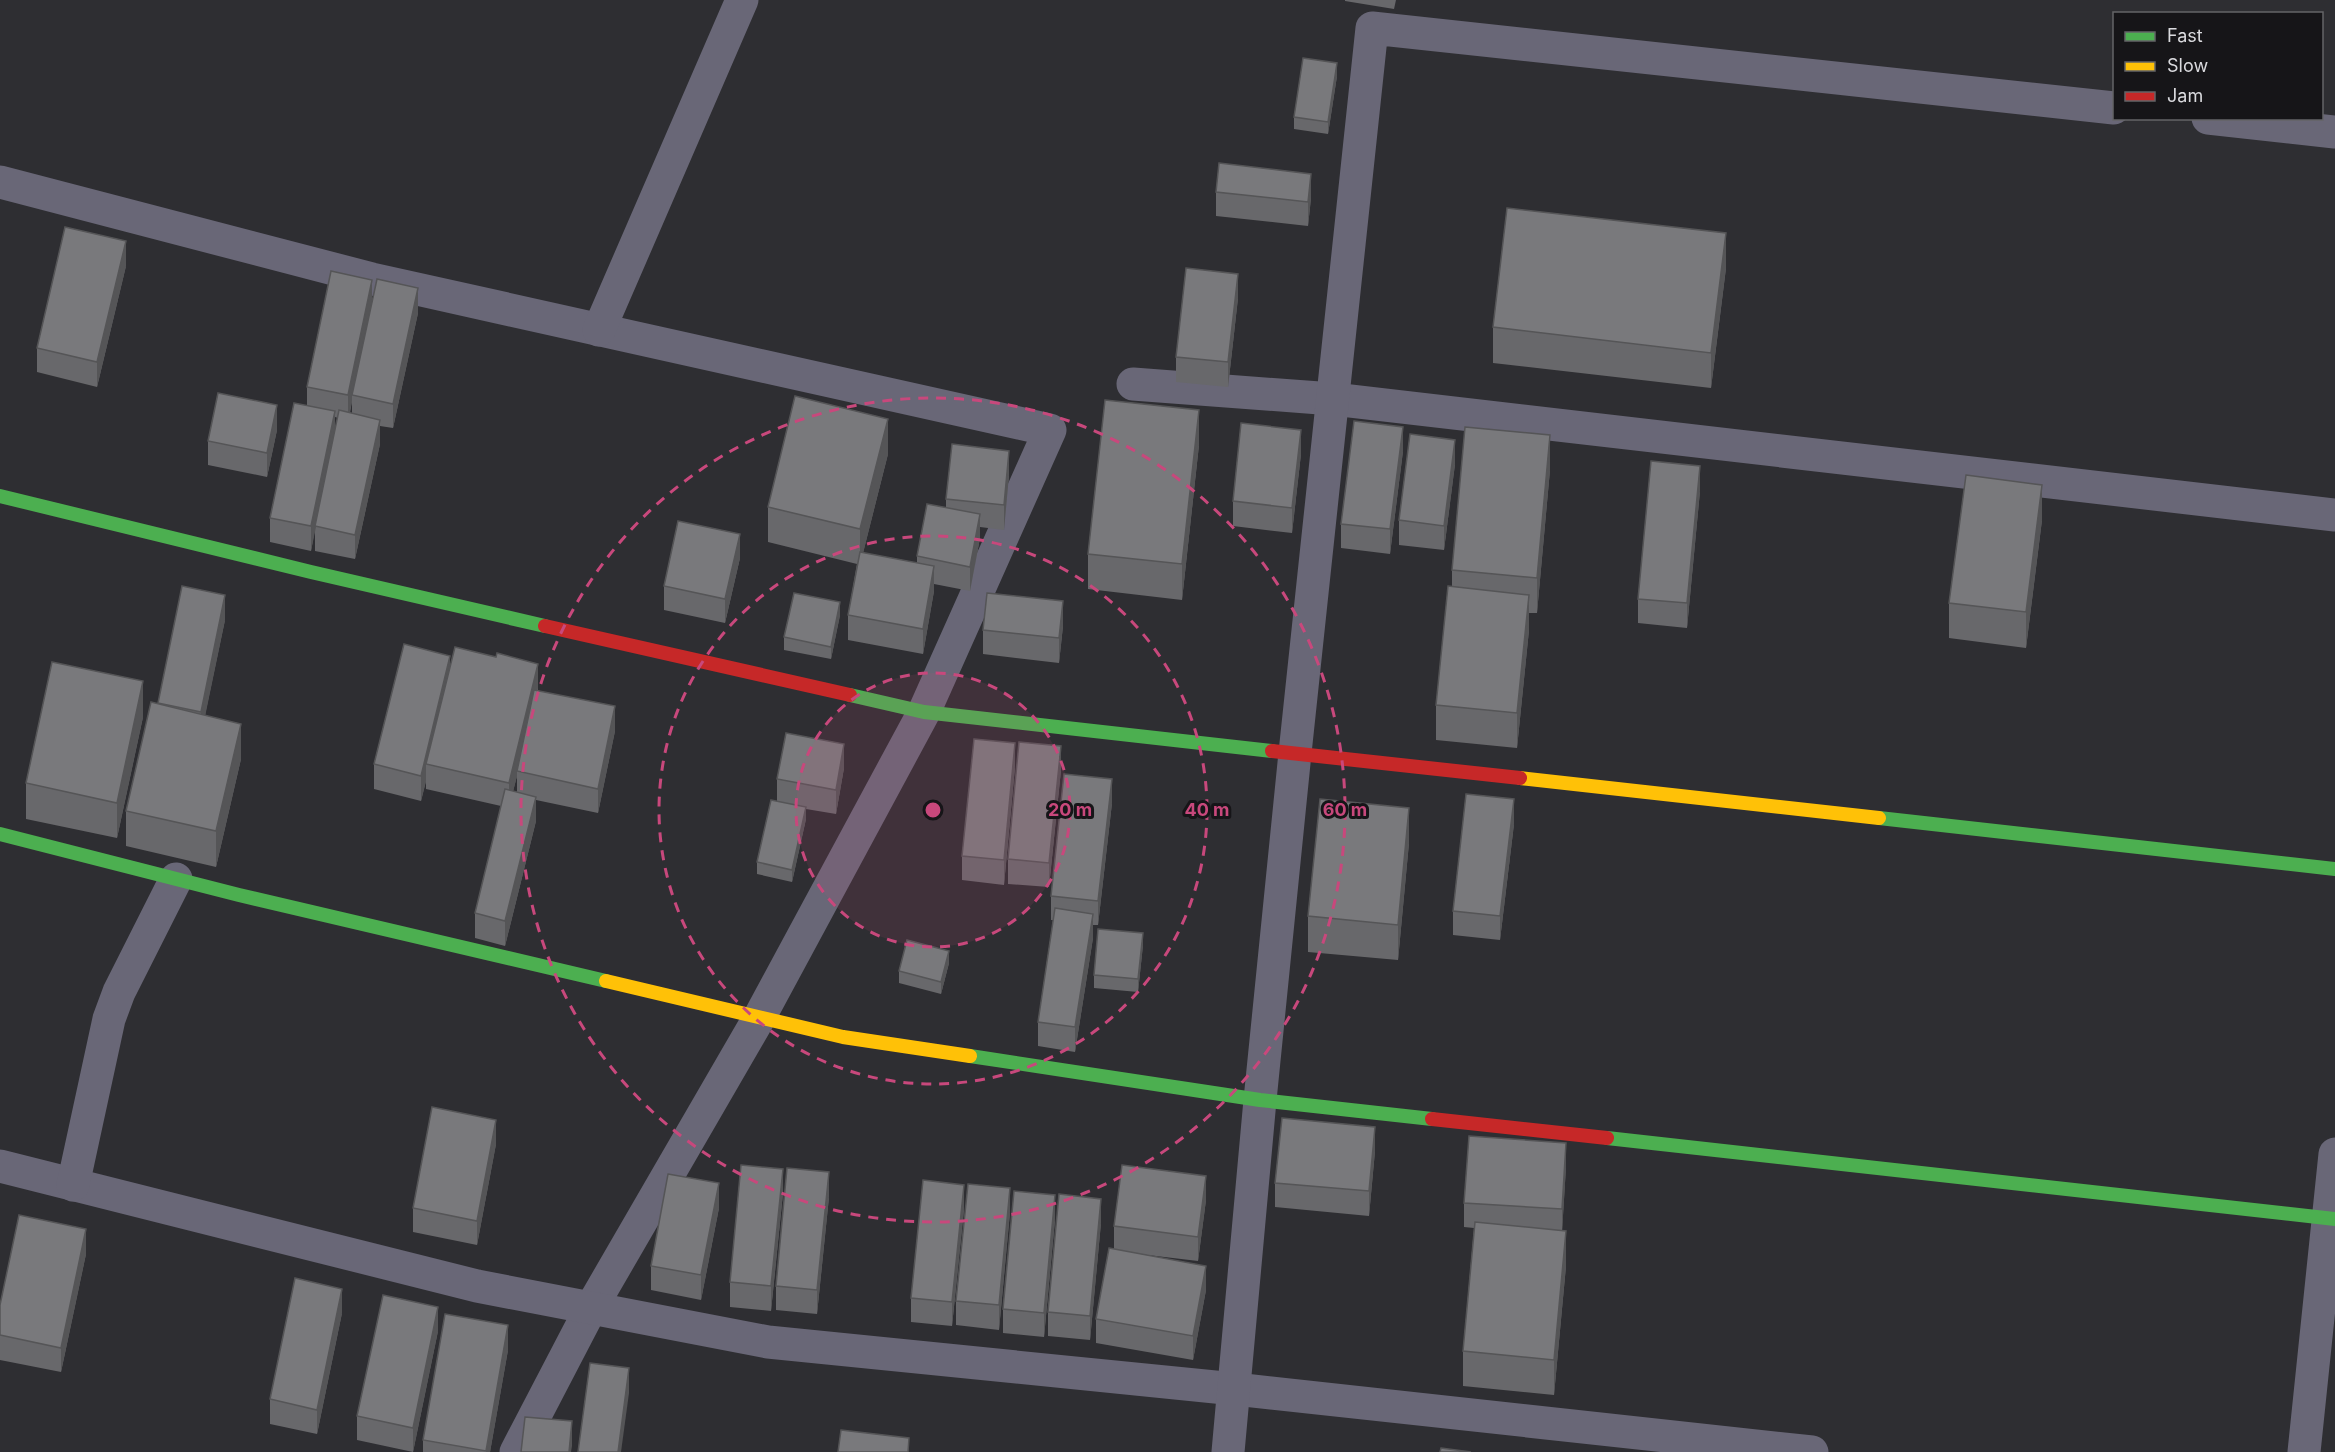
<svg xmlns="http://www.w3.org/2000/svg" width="2335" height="1452" font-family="Inter,sans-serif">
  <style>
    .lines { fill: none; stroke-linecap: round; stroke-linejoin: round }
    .street { stroke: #696777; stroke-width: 33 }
    .fast { stroke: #4caf50; stroke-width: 14 }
    .slow { stroke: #ffc107; stroke-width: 14 }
    .jam { stroke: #c62828; stroke-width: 14 }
    .wall { fill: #68686b; fill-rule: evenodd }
    .shaded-wall { fill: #555557 }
    .building { fill: #79797c; stroke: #555557; stroke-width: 1.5 }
    .ring { fill: none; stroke: #c8487c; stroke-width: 3; stroke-dasharray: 10 8 }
    .centre { fill: #c8487c; stroke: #161518; stroke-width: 3 }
    .ring-label { font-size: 18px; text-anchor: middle; font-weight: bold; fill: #c8487c; stroke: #161518; stroke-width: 6; stroke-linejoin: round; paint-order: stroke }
  </style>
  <rect width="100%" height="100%" fill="#2e2e32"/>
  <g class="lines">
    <g class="street">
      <path d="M 2208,118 L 2335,132"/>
      <path d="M 0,182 L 372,279 L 1050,430 L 924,712 L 759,1018 L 591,1308 L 516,1452"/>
      <path d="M 599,330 L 742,0"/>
      <path d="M 1133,384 L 1333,399 L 2335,515"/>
      <path d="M 0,1166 L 477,1286 L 768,1342 L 1235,1389 L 1812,1452"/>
      <path d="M 73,1185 L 109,1019 L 119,992 L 176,879"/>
      <path d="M 1228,1452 L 1260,1100 L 1295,753 L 1372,28 L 2114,108"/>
      <path d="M 2304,1452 L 2335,1154"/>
    </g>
    <g class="fast">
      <path d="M 0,496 L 311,572 L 545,626"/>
      <path d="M 850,695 L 924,712 L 1272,751"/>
      <path d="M 1879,818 L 2335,869"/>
      <path d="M 0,834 L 239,895 L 606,981"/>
      <path d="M 970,1056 L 1260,1100 L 1432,1119"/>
      <path d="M 1607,1138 L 2335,1219"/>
    </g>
    <g class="slow">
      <path d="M 1520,778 L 1879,818"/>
      <path d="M 606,981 L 843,1037 L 970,1056"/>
    </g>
    <g class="jam">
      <path d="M 545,626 L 850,695"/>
      <path d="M 1272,751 L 1520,778"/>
      <path d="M 1432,1119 L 1607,1138"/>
    </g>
  </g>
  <g class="wall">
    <path d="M 1345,0 L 1396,0 L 1394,9 L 1345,1 Z"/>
    <path d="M 1337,76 L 1328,134 L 1294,129 L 1294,117 Z"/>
    <path d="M 1216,192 L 1311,198 L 1308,226 L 1216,216 Z"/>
    <path d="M 126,266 L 97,387 L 37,372 L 37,348 Z"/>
    <path d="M 1726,268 L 1711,388 L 1493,363 L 1493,327 Z"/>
    <path d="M 1238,298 L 1228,387 L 1176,382 L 1176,357 Z"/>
    <path d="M 372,301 L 418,313 L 393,428 L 380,426 L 380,444 L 355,559 L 315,551 L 315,529 L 311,551 L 270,542 L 270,518 L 307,405 L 307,387 ZM 352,401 L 352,413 L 350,413 ZM 335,417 L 338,418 L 335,430 Z"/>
    <path d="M 277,430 L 267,477 L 208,465 L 208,441 Z"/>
    <path d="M 1199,445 L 1182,600 L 1088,589 L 1088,554 Z"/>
    <path d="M 1403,451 L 1390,554 L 1341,548 L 1341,524 Z"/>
    <path d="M 888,454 L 863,553 L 917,563 L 917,556 L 946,508 L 946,499 L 1009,475 L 1004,530 L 980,527 L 980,538 L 970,591 L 934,584 L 934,591 L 923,654 L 848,640 L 848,615 L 857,564 L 768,542 L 768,507 Z"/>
    <path d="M 1301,454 L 1292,533 L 1233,526 L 1233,501 Z"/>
    <path d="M 1455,464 L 1444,550 L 1399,545 L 1399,520 Z"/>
    <path d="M 1550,470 L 1537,613 L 1529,613 L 1529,630 L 1517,748 L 1436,740 L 1436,705 L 1452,587 L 1452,570 Z"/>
    <path d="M 1700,491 L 1687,628 L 1638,623 L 1638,599 Z"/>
    <path d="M 2042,520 L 2026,648 L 1949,638 L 1949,603 Z"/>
    <path d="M 740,558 L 725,623 L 664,610 L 664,586 Z"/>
    <path d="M 840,615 L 831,659 L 784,650 L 784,637 Z"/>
    <path d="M 225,620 L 205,715 L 241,759 L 216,867 L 126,846 L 126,811 L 158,704 Z"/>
    <path d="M 1063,626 L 1059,663 L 983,654 L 983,630 Z"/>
    <path d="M 450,664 L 538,688 L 538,690 L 615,731 L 598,813 L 536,800 L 536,821 L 505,946 L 475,938 L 475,913 L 501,806 L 426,789 L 426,781 L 421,801 L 374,789 L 374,764 ZM 517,776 L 517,792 L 513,791 Z"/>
    <path d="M 143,717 L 117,838 L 26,819 L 26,783 Z"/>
    <path d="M 1015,767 L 1004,885 L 962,880 L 962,856 Z"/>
    <path d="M 844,768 L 836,814 L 806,809 L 806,819 L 792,882 L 757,874 L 757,862 L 777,801 L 777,779 Z"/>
    <path d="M 1061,770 L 1049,887 L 1008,884 L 1008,859 Z"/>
    <path d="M 1112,803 L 1098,925 L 1093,925 L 1093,938 L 1075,1052 L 1038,1046 L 1038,1022 L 1053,920 L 1051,920 L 1051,896 Z"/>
    <path d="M 1514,824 L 1500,940 L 1453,935 L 1453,911 Z"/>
    <path d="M 1409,843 L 1398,960 L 1308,952 L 1308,916 Z"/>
    <path d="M 1143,945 L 1138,992 L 1094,988 L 1094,975 Z"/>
    <path d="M 949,963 L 941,994 L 899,983 L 899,971 Z"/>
    <path d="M 496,1144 L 477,1245 L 413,1232 L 413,1208 Z"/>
    <path d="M 1375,1151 L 1369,1216 L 1275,1207 L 1275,1183 Z"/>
    <path d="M 1566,1167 L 1562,1231 L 1566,1266 L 1554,1395 L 1463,1386 L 1463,1351 L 1474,1228 L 1464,1227 L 1464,1203 Z"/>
    <path d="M 783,1193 L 771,1311 L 730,1307 L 730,1282 Z"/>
    <path d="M 829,1197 L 817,1314 L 776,1310 L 776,1286 Z"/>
    <path d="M 1206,1200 L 1198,1261 L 1139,1254 L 1206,1290 L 1193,1360 L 1096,1343 L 1096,1319 L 1114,1249 L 1114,1226 Z"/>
    <path d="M 719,1208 L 701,1300 L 651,1290 L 651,1266 Z"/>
    <path d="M 964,1209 L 952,1326 L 911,1322 L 911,1298 Z"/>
    <path d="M 1010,1212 L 999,1330 L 956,1325 L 956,1301 Z"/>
    <path d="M 1055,1220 L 1044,1337 L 1003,1333 L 1003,1309 Z"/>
    <path d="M 1101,1223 L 1090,1340 L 1048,1336 L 1048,1312 Z"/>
    <path d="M 86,1254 L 61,1372 L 0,1360 L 0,1305 Z"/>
    <path d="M 342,1313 L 317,1434 L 270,1424 L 270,1399 Z"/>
    <path d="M 438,1331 L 413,1452 L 357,1440 L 357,1416 Z"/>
    <path d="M 508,1350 L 490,1452 L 423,1452 L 423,1440 Z"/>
  </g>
  <g class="shaded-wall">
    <path d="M 1337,63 L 1337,76 L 1328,134 L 1328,122 Z"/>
    <path d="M 1311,174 L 1311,198 L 1308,226 L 1308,202 Z"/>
    <path d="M 1726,233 L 1726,268 L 1711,388 L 1711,353 Z"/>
    <path d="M 126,241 L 126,266 L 97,387 L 97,362 Z"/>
    <path d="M 1238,274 L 1238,298 L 1228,387 L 1228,362 Z"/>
    <path d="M 372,280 L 372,304 L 352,395 L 352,401 L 348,420 L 348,395 Z"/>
    <path d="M 418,288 L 418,313 L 393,428 L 393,404 Z"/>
    <path d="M 277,405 L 277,430 L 267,477 L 267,453 Z"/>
    <path d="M 1199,410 L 1199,445 L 1182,600 L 1182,564 Z"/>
    <path d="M 335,411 L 335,436 L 311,551 L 311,526 Z"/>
    <path d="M 888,419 L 888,454 L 860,565 L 860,529 Z"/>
    <path d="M 380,420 L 380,444 L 355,559 L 355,535 Z"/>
    <path d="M 1403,427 L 1403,451 L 1390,554 L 1390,529 Z"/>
    <path d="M 1301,430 L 1301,454 L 1292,533 L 1292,508 Z"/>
    <path d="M 1550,435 L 1550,470 L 1537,613 L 1537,578 Z"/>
    <path d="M 1455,440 L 1455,464 L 1444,550 L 1444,526 Z"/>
    <path d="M 1009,451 L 1009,475 L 1004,530 L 1004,505 Z"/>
    <path d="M 1700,466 L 1700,491 L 1687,628 L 1687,603 Z"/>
    <path d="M 2042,485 L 2042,520 L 2026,648 L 2026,612 Z"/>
    <path d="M 980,514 L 980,538 L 970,591 L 970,567 Z"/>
    <path d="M 740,534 L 740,558 L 725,623 L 725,599 Z"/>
    <path d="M 934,566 L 934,591 L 923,654 L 923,629 Z"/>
    <path d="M 225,595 L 225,620 L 201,736 L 201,712 Z"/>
    <path d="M 1529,595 L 1529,630 L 1517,748 L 1517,713 Z"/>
    <path d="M 1063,601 L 1063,626 L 1059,663 L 1059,638 Z"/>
    <path d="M 840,602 L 840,615 L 831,659 L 831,647 Z"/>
    <path d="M 450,656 L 450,680 L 426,764 L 426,781 L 421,801 L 421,776 Z"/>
    <path d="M 538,664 L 538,688 L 518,771 L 517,771 L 517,776 L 509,808 L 509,783 Z"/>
    <path d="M 143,681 L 143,717 L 117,838 L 117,803 Z"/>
    <path d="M 615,706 L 615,731 L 598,813 L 598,789 Z"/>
    <path d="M 241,724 L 241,759 L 216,867 L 216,831 Z"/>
    <path d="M 1015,743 L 1015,767 L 1004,885 L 1004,860 Z"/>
    <path d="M 844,744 L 844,768 L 836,814 L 836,790 Z"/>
    <path d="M 1061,746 L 1061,770 L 1049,887 L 1049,863 Z"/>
    <path d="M 1112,779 L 1112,803 L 1098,925 L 1098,901 Z"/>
    <path d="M 536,797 L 536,821 L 505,946 L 505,921 Z"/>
    <path d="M 1514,799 L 1514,824 L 1500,940 L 1500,916 Z"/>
    <path d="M 806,807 L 806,819 L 792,882 L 792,870 Z"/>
    <path d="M 1409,808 L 1409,843 L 1398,960 L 1398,925 Z"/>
    <path d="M 1093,914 L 1093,938 L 1075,1052 L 1075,1027 Z"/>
    <path d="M 1143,933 L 1143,945 L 1138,992 L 1138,979 Z"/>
    <path d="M 949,951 L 949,963 L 941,994 L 941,982 Z"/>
    <path d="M 496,1120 L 496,1144 L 477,1245 L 477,1221 Z"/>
    <path d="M 1375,1127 L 1375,1151 L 1369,1216 L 1369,1191 Z"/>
    <path d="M 1566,1143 L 1566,1167 L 1562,1233 L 1562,1209 Z"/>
    <path d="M 783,1169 L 783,1193 L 771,1311 L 771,1286 Z"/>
    <path d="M 829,1172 L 829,1197 L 817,1314 L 817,1290 Z"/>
    <path d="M 1206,1176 L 1206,1200 L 1198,1261 L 1198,1237 Z"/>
    <path d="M 719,1183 L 719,1208 L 701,1300 L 701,1275 Z"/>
    <path d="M 964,1185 L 964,1209 L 952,1326 L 952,1302 Z"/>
    <path d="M 1010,1188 L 1010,1212 L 999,1330 L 999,1305 Z"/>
    <path d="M 1055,1195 L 1055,1220 L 1044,1337 L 1044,1313 Z"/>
    <path d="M 1101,1199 L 1101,1223 L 1090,1340 L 1090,1316 Z"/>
    <path d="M 86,1229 L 86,1254 L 61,1372 L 61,1348 Z"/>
    <path d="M 1566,1231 L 1566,1266 L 1554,1395 L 1554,1360 Z"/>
    <path d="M 1206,1266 L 1206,1290 L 1193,1360 L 1193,1336 Z"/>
    <path d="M 342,1289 L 342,1313 L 317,1434 L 317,1410 Z"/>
    <path d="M 438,1307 L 438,1331 L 413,1452 L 413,1428 Z"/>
    <path d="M 508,1325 L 508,1350 L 490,1452 L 486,1452 Z"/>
    <path d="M 629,1368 L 629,1393 L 621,1452 L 618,1452 Z"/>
    <path d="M 572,1421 L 572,1446 L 571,1452 L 569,1452 Z"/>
  </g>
  <g class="building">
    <path d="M 1303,58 L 1337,63 L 1328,122 L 1294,117 Z"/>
    <path d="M 1219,163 L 1311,174 L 1308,202 L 1216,192 Z"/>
    <path d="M 1507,208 L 1726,233 L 1711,353 L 1493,327 Z"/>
    <path d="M 65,227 L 126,241 L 97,362 L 37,348 Z"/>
    <path d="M 1186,268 L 1238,274 L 1228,362 L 1176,357 Z"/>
    <path d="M 331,271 L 372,280 L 348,395 L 307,387 Z"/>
    <path d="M 377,279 L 418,288 L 393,404 L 352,395 Z"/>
    <path d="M 218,393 L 277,405 L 267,453 L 208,441 Z"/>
    <path d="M 795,396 L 888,419 L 860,529 L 768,507 Z"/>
    <path d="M 1105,400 L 1199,410 L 1182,564 L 1088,554 Z"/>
    <path d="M 294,403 L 335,411 L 311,526 L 270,518 Z"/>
    <path d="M 339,410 L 380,420 L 355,535 L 315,526 Z"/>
    <path d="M 1354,421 L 1403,427 L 1390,529 L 1341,524 Z"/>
    <path d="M 1241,423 L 1301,430 L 1292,508 L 1233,501 Z"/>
    <path d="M 1465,427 L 1550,435 L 1537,578 L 1452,570 Z"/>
    <path d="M 1410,434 L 1455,440 L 1444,526 L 1399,520 Z"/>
    <path d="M 952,444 L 1009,451 L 1004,505 L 946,499 Z"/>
    <path d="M 1651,461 L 1700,466 L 1687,603 L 1638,599 Z"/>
    <path d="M 1966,475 L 2042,485 L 2026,612 L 1949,603 Z"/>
    <path d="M 927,504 L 980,514 L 970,567 L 917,556 Z"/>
    <path d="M 678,521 L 740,534 L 725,599 L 664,586 Z"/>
    <path d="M 860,552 L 934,566 L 923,629 L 848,615 Z"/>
    <path d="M 182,586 L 225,595 L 201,712 L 158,703 Z"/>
    <path d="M 1448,586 L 1529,595 L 1517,713 L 1436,705 Z"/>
    <path d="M 794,593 L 840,602 L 831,647 L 784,637 Z"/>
    <path d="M 987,593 L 1063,601 L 1059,638 L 983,630 Z"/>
    <path d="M 404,644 L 450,656 L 421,776 L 374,764 Z"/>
    <path d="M 455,647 L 496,657 L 497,653 L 538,664 L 509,783 L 426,764 Z"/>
    <path d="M 52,662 L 143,681 L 117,803 L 26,783 Z"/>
    <path d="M 534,690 L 615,706 L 598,789 L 517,771 Z"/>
    <path d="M 151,702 L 241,724 L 216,831 L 126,811 Z"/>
    <path d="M 786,733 L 844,744 L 836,790 L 777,779 Z"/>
    <path d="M 974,739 L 1015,743 L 1004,860 L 962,856 Z"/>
    <path d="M 1019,742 L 1061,746 L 1049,863 L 1008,859 Z"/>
    <path d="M 1064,774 L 1112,779 L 1098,901 L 1051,896 Z"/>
    <path d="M 505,789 L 536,797 L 505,921 L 475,913 Z"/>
    <path d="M 1466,794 L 1514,799 L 1500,916 L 1453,911 Z"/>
    <path d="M 1320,799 L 1409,808 L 1398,925 L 1308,916 Z"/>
    <path d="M 771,800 L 806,807 L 792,870 L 757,862 Z"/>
    <path d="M 1055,908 L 1093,914 L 1075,1027 L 1038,1022 Z"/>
    <path d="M 1098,929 L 1143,933 L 1138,979 L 1094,975 Z"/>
    <path d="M 907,940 L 949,951 L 941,982 L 899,971 Z"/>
    <path d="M 432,1107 L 496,1120 L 477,1221 L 413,1208 Z"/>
    <path d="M 1282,1118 L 1375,1127 L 1369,1191 L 1275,1183 Z"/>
    <path d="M 1469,1136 L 1566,1143 L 1562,1209 L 1464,1203 Z"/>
    <path d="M 741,1165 L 783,1169 L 771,1286 L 730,1282 Z"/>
    <path d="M 1122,1165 L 1206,1176 L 1198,1237 L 1114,1226 Z"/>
    <path d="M 787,1168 L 829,1172 L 817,1290 L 776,1286 Z"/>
    <path d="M 668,1174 L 719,1183 L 701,1275 L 651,1266 Z"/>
    <path d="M 923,1180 L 964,1185 L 952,1302 L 911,1298 Z"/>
    <path d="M 968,1184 L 1010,1188 L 999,1305 L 956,1301 Z"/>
    <path d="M 1014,1191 L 1055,1195 L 1044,1313 L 1003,1309 Z"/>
    <path d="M 1059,1194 L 1101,1199 L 1090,1316 L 1048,1312 Z"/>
    <path d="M 19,1215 L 86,1229 L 61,1348 L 0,1335 L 0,1305 Z"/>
    <path d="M 1475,1222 L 1566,1231 L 1554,1360 L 1463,1351 Z"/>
    <path d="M 1109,1248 L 1206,1266 L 1193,1336 L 1096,1319 Z"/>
    <path d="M 295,1278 L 342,1289 L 317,1410 L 270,1399 Z"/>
    <path d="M 383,1295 L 438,1307 L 413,1428 L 357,1416 Z"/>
    <path d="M 445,1314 L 508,1325 L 486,1451 L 423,1440 Z"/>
    <path d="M 590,1363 L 629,1368 L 618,1452 L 578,1452 Z"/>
    <path d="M 525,1417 L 572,1421 L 569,1452 L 521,1452 Z"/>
    <path d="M 841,1430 L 909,1438 L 908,1452 L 838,1452 Z"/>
    <path d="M 1441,1448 L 1471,1452 L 1440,1452 Z"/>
  </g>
  <circle cx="933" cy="810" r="137" fill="#c8487c" fill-opacity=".12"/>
  <g class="ring">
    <circle cx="933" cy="810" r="137"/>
    <circle cx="933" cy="810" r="274"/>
    <circle cx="933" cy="810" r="412"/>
  </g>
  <circle cx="933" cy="810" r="9" class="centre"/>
  <g class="ring-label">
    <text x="1070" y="816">20 m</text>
    <text x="1207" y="816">40 m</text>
    <text x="1345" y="816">60 m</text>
  </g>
  <rect x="2113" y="12" width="210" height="108" fill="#161518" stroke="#646467" stroke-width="1.5"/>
  <rect x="2125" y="32" width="30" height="9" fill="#4caf50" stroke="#646467" stroke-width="1.5"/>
  <text x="2167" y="42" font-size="18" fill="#dadade">Fast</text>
  <rect x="2125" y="62" width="30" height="9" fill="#ffc107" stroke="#646467" stroke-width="1.5"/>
  <text x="2167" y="72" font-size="18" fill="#dadade">Slow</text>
  <rect x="2125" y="92" width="30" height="9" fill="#c62828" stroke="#646467" stroke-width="1.5"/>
  <text x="2167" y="102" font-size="18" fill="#dadade">Jam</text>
</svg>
